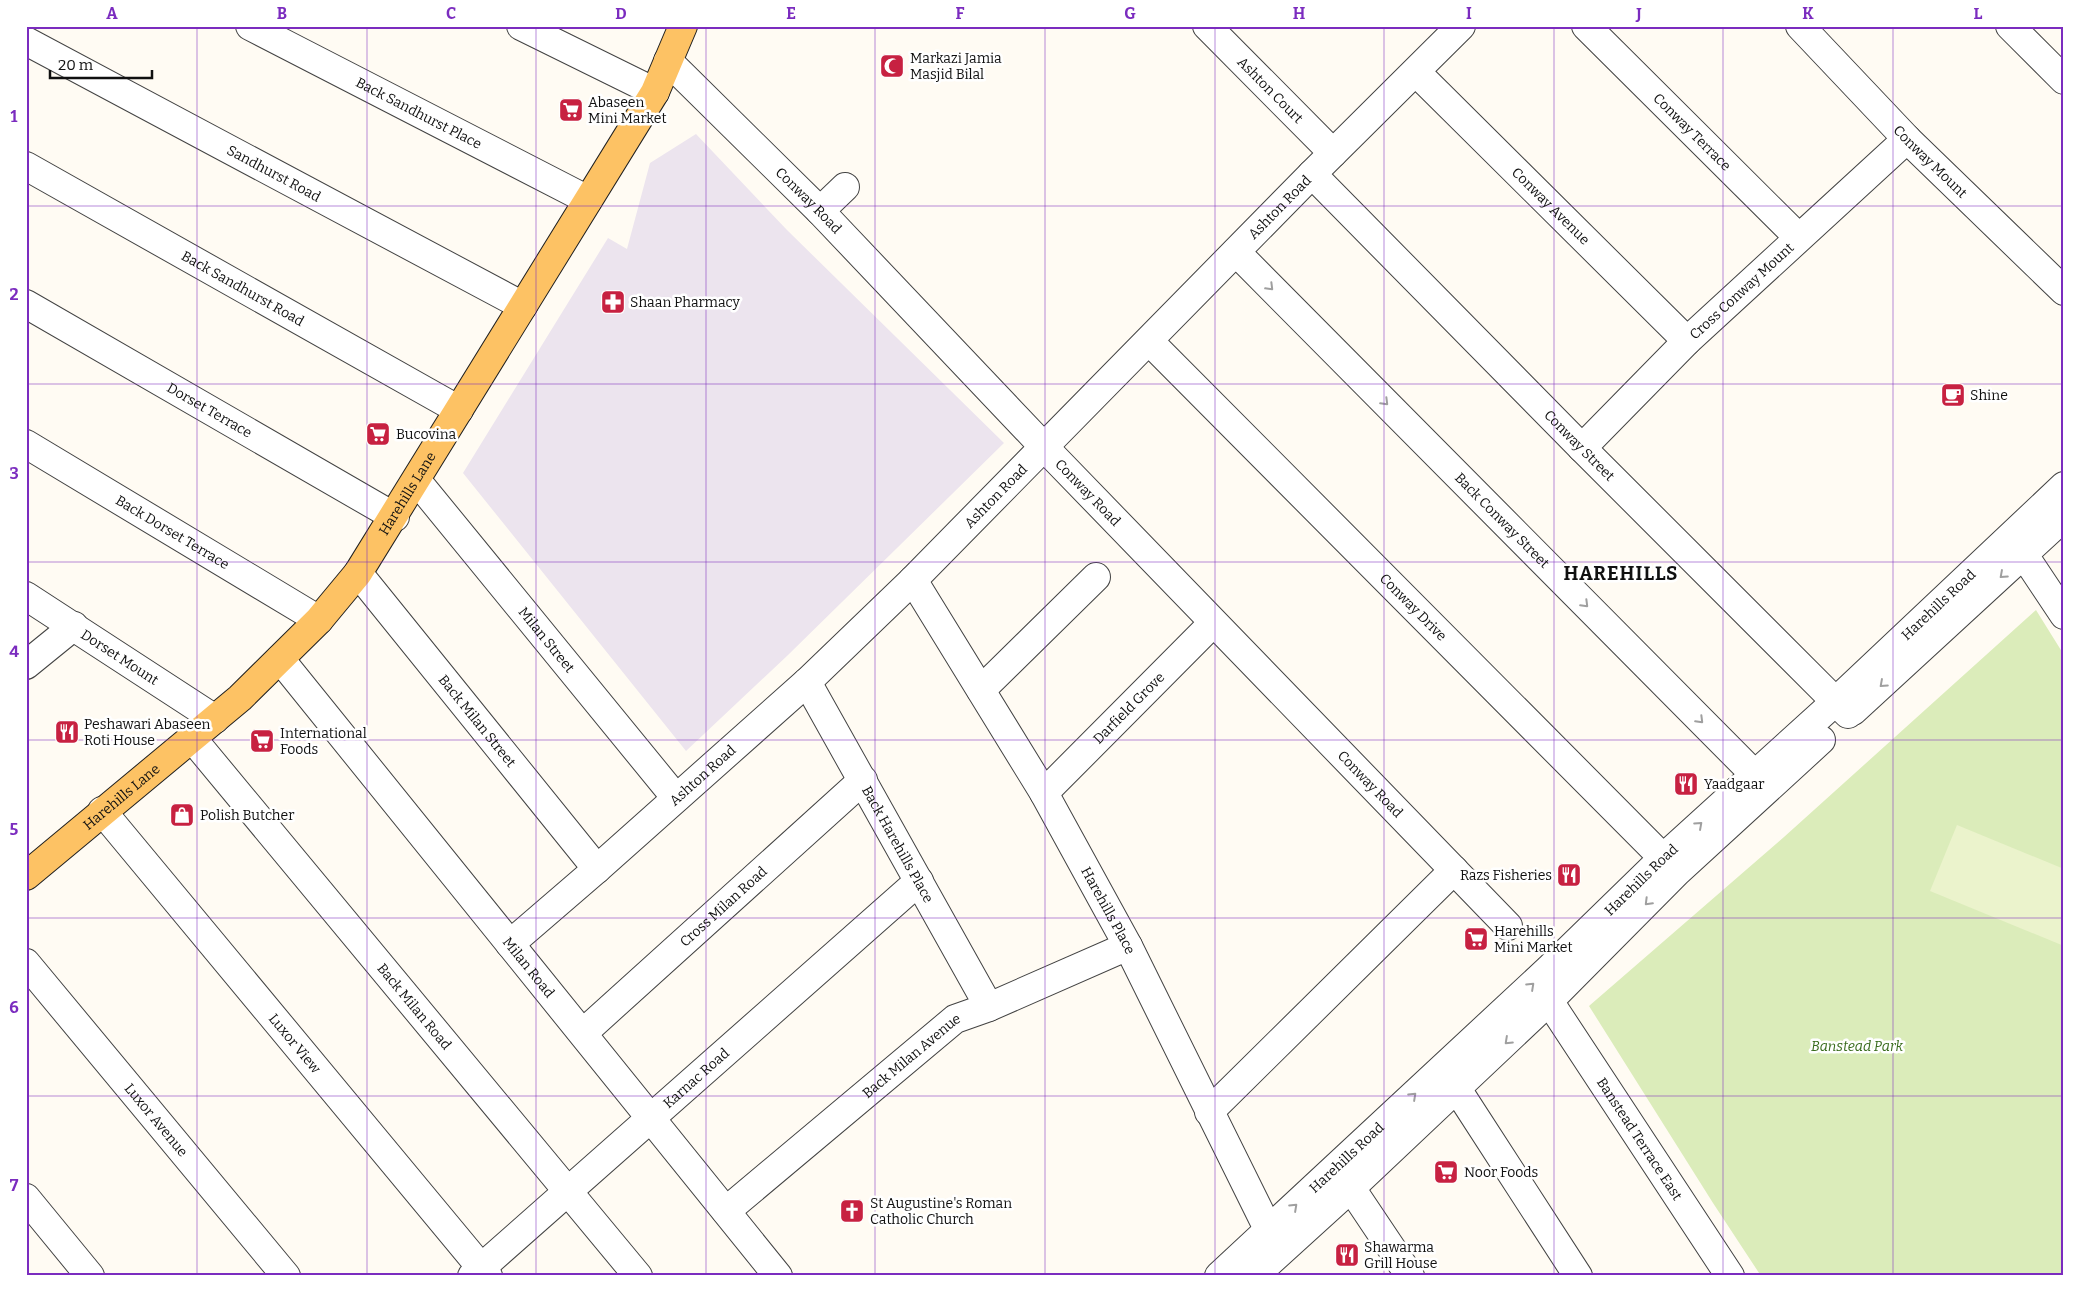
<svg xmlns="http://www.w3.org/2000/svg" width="2090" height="1302" font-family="Bitter,serif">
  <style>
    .industrial { fill: #ece4ee }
    .green { fill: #dbecba }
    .pitch { fill: #ebf3cc }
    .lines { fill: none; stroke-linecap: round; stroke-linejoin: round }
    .minor-casing { stroke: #434343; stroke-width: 30 }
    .major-casing { stroke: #212121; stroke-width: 30 }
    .minor { stroke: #fff; stroke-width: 28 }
    .major { stroke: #fdc264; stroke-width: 28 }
    .oneway { stroke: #9f9f9f }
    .grid { fill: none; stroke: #7b2cbf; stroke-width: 1; stroke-opacity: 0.55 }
    .labels { text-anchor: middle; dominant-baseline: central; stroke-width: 5; stroke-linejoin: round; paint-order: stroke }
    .poi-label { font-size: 14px; fill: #101010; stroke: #fff; text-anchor: start }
    .street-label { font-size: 14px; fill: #101010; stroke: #fff }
    .park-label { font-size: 14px; font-style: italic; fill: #386b1c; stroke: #fff }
    .district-label { font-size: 19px; font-weight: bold; letter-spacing: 1px; fill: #101010; stroke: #fff }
    .neatline { fill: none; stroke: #7b2cbf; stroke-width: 2 }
    .grid-label { font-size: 16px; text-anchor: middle; font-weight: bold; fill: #7b2cbf }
  </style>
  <rect width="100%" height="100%" fill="#fffbf3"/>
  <path class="industrial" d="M 696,134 L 787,230 L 1004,443 L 788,655 L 686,751 L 463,473 L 608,238 L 627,249 L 650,163 Z"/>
  <path class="green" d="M 2036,610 L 2064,655 L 2064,1276 L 1761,1276 L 1713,1203 L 1589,1006 L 1784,837 Z"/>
  <path class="pitch" d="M 1957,825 L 2064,869 L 2064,946 L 1930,891 Z"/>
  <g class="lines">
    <defs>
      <g id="minor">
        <path id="s1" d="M 250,26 L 588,200"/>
        <path d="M 521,26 L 655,92"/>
        <path id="s2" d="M 1207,26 L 1333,153"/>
        <path id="s3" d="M 1586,26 L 1798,237"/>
        <path id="s4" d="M 1800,26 L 1907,139 L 2064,291"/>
        <path d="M 2010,26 L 2064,80"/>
        <path id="s5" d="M 26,41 L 523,306"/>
        <path id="s6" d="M 668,61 L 820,211 L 1044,447 L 1508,926"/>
        <path id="s7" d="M 1416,72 L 1687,341"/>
        <path id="s8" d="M 26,166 L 459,410"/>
        <path id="s9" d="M 1312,174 L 1582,448 L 1848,714"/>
        <path d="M 820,211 L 845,187"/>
        <path id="s10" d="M 1236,252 L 1767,787"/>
        <path id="s11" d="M 26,304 L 395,517"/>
        <path id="s12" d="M 1149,341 L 1675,870"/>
        <path id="s13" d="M 26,444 L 319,620"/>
        <path id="s14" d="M 1582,448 L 1687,341 L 1907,139"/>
        <path id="s15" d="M 417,481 L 676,798"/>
        <path d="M 2024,555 L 2064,615"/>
        <path id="s16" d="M 358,573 L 597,869"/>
        <path id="s17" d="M 913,580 L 1044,793 L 1128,946 L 1276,1245"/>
        <path id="s18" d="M 26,596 L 215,719"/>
        <path id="s19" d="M 280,659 L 778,1276"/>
        <path d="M 26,665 L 74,626"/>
        <path id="s20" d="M 807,682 L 989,1007"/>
        <path d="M 981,690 L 1096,577"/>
        <path d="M 1853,711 L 2064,517"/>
        <path id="s21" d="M 191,737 L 638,1276"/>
        <path id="s22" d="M 1044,793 L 1213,623"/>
        <path id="s23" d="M 102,811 L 488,1276"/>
        <path id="s24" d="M 510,944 L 597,869 L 807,682 L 913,580 L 1312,174 L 1461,26"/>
        <path id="s25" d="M 26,963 L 286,1276"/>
        <path id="s26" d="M 1549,1001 L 1730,1276"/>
        <path id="s27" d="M 583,1033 L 863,780"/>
        <path d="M 1457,1089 L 1578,1276"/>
        <path d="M 1209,1112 L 1454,870"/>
        <path d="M 1351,1188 L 1410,1276"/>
        <path d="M 26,1198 L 90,1276"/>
        <path id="s28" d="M 726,1211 L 955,1019 L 989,1007 L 1128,946"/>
        <path id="s29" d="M 472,1276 L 919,881"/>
        <path id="s30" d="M 1219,1276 L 1549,969 L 1663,858 L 1835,702 L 2064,486"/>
        <path d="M 1254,1276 L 1351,1188 L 1549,1001 L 1677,872 L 1821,740"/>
      </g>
      <g id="major">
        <path id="s31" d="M 26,876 L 240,698 L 319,620 L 358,573 L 655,92 L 683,26"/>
      </g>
    </defs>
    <use href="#minor" class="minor-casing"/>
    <use href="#major" class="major-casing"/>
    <use href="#minor" class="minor"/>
    <use href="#major" class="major"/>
  </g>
  <defs><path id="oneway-chevron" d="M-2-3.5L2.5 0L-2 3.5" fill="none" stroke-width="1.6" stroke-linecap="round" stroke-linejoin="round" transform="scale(1.25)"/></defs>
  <g class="oneway">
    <use href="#oneway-chevron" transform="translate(1270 287) rotate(45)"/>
    <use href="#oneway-chevron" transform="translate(1385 402) rotate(45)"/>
    <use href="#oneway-chevron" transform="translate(2003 575) rotate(138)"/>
    <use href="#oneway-chevron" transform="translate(1585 604) rotate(45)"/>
    <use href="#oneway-chevron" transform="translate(1883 684) rotate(138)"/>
    <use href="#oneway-chevron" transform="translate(1700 720) rotate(45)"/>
    <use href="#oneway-chevron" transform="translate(1699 825) rotate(-42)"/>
    <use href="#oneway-chevron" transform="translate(1648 902) rotate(135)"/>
    <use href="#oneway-chevron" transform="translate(1531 986) rotate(-43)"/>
    <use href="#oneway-chevron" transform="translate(1508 1041) rotate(137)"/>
    <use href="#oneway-chevron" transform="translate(1413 1096) rotate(-43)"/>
    <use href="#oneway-chevron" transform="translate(1294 1207) rotate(-43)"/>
  </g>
  <path class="grid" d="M 197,26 L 197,1276M 367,26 L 367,1276M 536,26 L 536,1276M 706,26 L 706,1276M 875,26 L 875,1276M 1045,26 L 1045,1276M 1215,26 L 1215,1276M 1384,26 L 1384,1276M 1554,26 L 1554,1276M 1723,26 L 1723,1276M 1893,26 L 1893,1276M 26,206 L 2064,206M 26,384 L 2064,384M 26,562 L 2064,562M 26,740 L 2064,740M 26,918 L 2064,918M 26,1096 L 2064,1096"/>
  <defs>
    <symbol id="mosque-square" viewBox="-11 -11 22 22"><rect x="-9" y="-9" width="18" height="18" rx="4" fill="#c72141" stroke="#fff"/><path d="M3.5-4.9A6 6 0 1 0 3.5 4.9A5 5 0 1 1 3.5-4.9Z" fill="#fff"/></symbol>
    <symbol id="supermarket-square" viewBox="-11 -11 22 22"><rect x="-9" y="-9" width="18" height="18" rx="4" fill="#c72141" stroke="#fff"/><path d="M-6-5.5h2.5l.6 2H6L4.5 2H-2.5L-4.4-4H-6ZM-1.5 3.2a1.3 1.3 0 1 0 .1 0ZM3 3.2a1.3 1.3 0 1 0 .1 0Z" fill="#fff"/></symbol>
    <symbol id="pharmacy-square" viewBox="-11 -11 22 22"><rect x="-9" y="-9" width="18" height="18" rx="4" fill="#c72141" stroke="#fff"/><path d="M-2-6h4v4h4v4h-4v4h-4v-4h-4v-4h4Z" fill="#fff"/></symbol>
    <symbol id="cafe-square" viewBox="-11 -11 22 22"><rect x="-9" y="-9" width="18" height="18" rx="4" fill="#c72141" stroke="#fff"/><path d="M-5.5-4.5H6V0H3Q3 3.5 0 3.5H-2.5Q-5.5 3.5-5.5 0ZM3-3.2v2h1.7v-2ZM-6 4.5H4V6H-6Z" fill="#fff"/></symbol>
    <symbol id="restaurant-square" viewBox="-11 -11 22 22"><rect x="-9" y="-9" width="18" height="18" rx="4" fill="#c72141" stroke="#fff"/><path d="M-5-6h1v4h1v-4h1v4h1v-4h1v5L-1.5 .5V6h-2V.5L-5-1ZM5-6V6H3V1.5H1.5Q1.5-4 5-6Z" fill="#fff"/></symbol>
    <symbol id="shop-square" viewBox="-11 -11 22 22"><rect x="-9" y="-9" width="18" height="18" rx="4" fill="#c72141" stroke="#fff"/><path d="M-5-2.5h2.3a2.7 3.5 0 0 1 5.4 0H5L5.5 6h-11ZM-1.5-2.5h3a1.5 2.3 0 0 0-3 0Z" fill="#fff"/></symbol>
    <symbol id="church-square" viewBox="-11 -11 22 22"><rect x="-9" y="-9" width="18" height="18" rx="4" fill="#c72141" stroke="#fff"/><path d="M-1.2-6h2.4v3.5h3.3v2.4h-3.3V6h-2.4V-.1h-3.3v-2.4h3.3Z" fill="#fff"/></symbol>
  </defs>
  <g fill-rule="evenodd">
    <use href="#mosque-square" x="878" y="52" width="28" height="28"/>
    <use href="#supermarket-square" x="557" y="96" width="28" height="28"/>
    <use href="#pharmacy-square" x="599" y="288" width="28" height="28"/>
    <use href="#cafe-square" x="1939" y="381" width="28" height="28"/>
    <use href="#supermarket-square" x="364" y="420" width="28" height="28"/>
    <use href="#restaurant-square" x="53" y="718" width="28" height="28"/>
    <use href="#supermarket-square" x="248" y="727" width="28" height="28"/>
    <use href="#restaurant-square" x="1672" y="770" width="28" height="28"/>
    <use href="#shop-square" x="168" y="801" width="28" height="28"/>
    <use href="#restaurant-square" x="1555" y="861" width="28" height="28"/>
    <use href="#supermarket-square" x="1462" y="925" width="28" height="28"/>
    <use href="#supermarket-square" x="1432" y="1158" width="28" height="28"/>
    <use href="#church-square" x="838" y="1197" width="28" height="28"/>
    <use href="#restaurant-square" x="1333" y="1241" width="28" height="28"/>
  </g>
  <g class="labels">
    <g class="poi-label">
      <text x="910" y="58">Markazi Jamia<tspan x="910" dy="16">Masjid Bilal</tspan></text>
      <text x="588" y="102">Abaseen<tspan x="588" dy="16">Mini Market</tspan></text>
      <text x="630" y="302">Shaan Pharmacy</text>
      <text x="1970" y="395">Shine</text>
      <text x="396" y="434">Bucovina</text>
      <text x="84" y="724">Peshawari Abaseen<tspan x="84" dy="16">Roti House</tspan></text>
      <text x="280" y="733">International<tspan x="280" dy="16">Foods</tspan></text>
      <text x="1704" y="784">Yaadgaar</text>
      <text x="200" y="815">Polish Butcher</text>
      <text x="1552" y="875" text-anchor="end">Razs Fisheries</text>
      <text x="1494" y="931">Harehills<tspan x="1494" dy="16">Mini Market</tspan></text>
      <text x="1464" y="1172">Noor Foods</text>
      <text x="870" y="1203">St Augustine's Roman<tspan x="870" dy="16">Catholic Church</tspan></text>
      <text x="1364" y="1247">Shawarma<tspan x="1364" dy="16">Grill House</tspan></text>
    </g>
    <g class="street-label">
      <text stroke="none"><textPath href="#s2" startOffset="90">Ashton Court</textPath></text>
      <text stroke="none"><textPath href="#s1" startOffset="190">Back Sandhurst Place</textPath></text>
      <text stroke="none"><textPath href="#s3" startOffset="150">Conway Terrace</textPath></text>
      <text stroke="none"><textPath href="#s4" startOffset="188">Conway Mount</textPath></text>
      <text stroke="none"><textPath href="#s5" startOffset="281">Sandhurst Road</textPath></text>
      <text stroke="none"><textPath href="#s6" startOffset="198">Conway Road</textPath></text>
      <text stroke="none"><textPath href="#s7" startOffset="190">Conway Avenue</textPath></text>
      <text stroke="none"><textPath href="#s24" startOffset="1066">Ashton Road</textPath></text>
      <text stroke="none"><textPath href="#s8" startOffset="249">Back Sandhurst Road</textPath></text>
      <text stroke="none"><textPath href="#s14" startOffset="224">Cross Conway Mount</textPath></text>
      <text stroke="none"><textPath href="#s11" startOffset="212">Dorset Terrace</textPath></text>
      <text stroke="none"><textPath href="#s9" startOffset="381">Conway Street</textPath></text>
      <text stroke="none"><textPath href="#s6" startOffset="602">Conway Road</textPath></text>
      <text stroke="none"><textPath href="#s31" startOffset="544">Harehills Lane</textPath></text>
      <text stroke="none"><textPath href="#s24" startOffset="661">Ashton Road</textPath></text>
      <text stroke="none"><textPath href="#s10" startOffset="378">Back Conway Street</textPath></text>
      <text stroke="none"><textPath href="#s13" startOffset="171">Back Dorset Terrace</textPath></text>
      <text stroke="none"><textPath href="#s30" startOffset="984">Harehills Road</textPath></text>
      <text stroke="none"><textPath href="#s12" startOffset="375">Conway Drive</textPath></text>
      <text stroke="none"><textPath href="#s15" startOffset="205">Milan Street</textPath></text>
      <text stroke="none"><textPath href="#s18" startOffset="112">Dorset Mount</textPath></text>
      <text stroke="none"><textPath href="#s22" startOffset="120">Darfield Grove</textPath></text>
      <text stroke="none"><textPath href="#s16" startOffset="190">Back Milan Street</textPath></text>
      <text stroke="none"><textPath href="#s24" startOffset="256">Ashton Road</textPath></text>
      <text stroke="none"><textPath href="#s6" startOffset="1008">Conway Road</textPath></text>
      <text stroke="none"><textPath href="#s31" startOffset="124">Harehills Lane</textPath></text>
      <text stroke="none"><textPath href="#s20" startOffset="186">Back Harehills Place</textPath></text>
      <text stroke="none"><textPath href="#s30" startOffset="579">Harehills Road</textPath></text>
      <text stroke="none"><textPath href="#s27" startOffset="189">Cross Milan Road</textPath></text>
      <text stroke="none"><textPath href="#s17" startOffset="384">Harehills Place</textPath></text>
      <text stroke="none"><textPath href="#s19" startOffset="396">Milan Road</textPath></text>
      <text stroke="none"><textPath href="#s21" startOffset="350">Back Milan Road</textPath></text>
      <text stroke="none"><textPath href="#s23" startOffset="302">Luxor View</textPath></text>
      <text stroke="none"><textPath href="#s28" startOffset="242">Back Milan Avenue</textPath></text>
      <text stroke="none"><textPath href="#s29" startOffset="299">Karnac Road</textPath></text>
      <text stroke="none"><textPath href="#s25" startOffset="204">Luxor Avenue</textPath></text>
      <text stroke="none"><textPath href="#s26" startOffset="165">Banstead Terrace East</textPath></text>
      <text stroke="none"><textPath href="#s30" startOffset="174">Harehills Road</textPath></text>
    </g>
    <g class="park-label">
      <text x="1857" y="1046">Banstead Park</text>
    </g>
    <g class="district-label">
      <text x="1621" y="573">HAREHILLS</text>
    </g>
  </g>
  <rect width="2090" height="1302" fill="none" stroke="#ffffff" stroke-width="55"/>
  <path d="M50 70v8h102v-8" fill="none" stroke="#101010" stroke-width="2.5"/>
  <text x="58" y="70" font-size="15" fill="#101010" stroke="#ffffff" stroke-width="4" paint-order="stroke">20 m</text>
  <rect x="28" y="28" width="2034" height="1246" class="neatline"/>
  <g class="grid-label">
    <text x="112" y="19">A</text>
    <text x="282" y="19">B</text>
    <text x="451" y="19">C</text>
    <text x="621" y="19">D</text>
    <text x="791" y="19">E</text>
    <text x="960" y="19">F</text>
    <text x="1130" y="19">G</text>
    <text x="1299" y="19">H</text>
    <text x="1469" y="19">I</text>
    <text x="1639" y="19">J</text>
    <text x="1808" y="19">K</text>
    <text x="1978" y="19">L</text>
    <text x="14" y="122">1</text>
    <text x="14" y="300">2</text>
    <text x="14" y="479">3</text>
    <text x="14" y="657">4</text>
    <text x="14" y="835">5</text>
    <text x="14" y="1013">6</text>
    <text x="14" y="1191">7</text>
  </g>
</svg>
